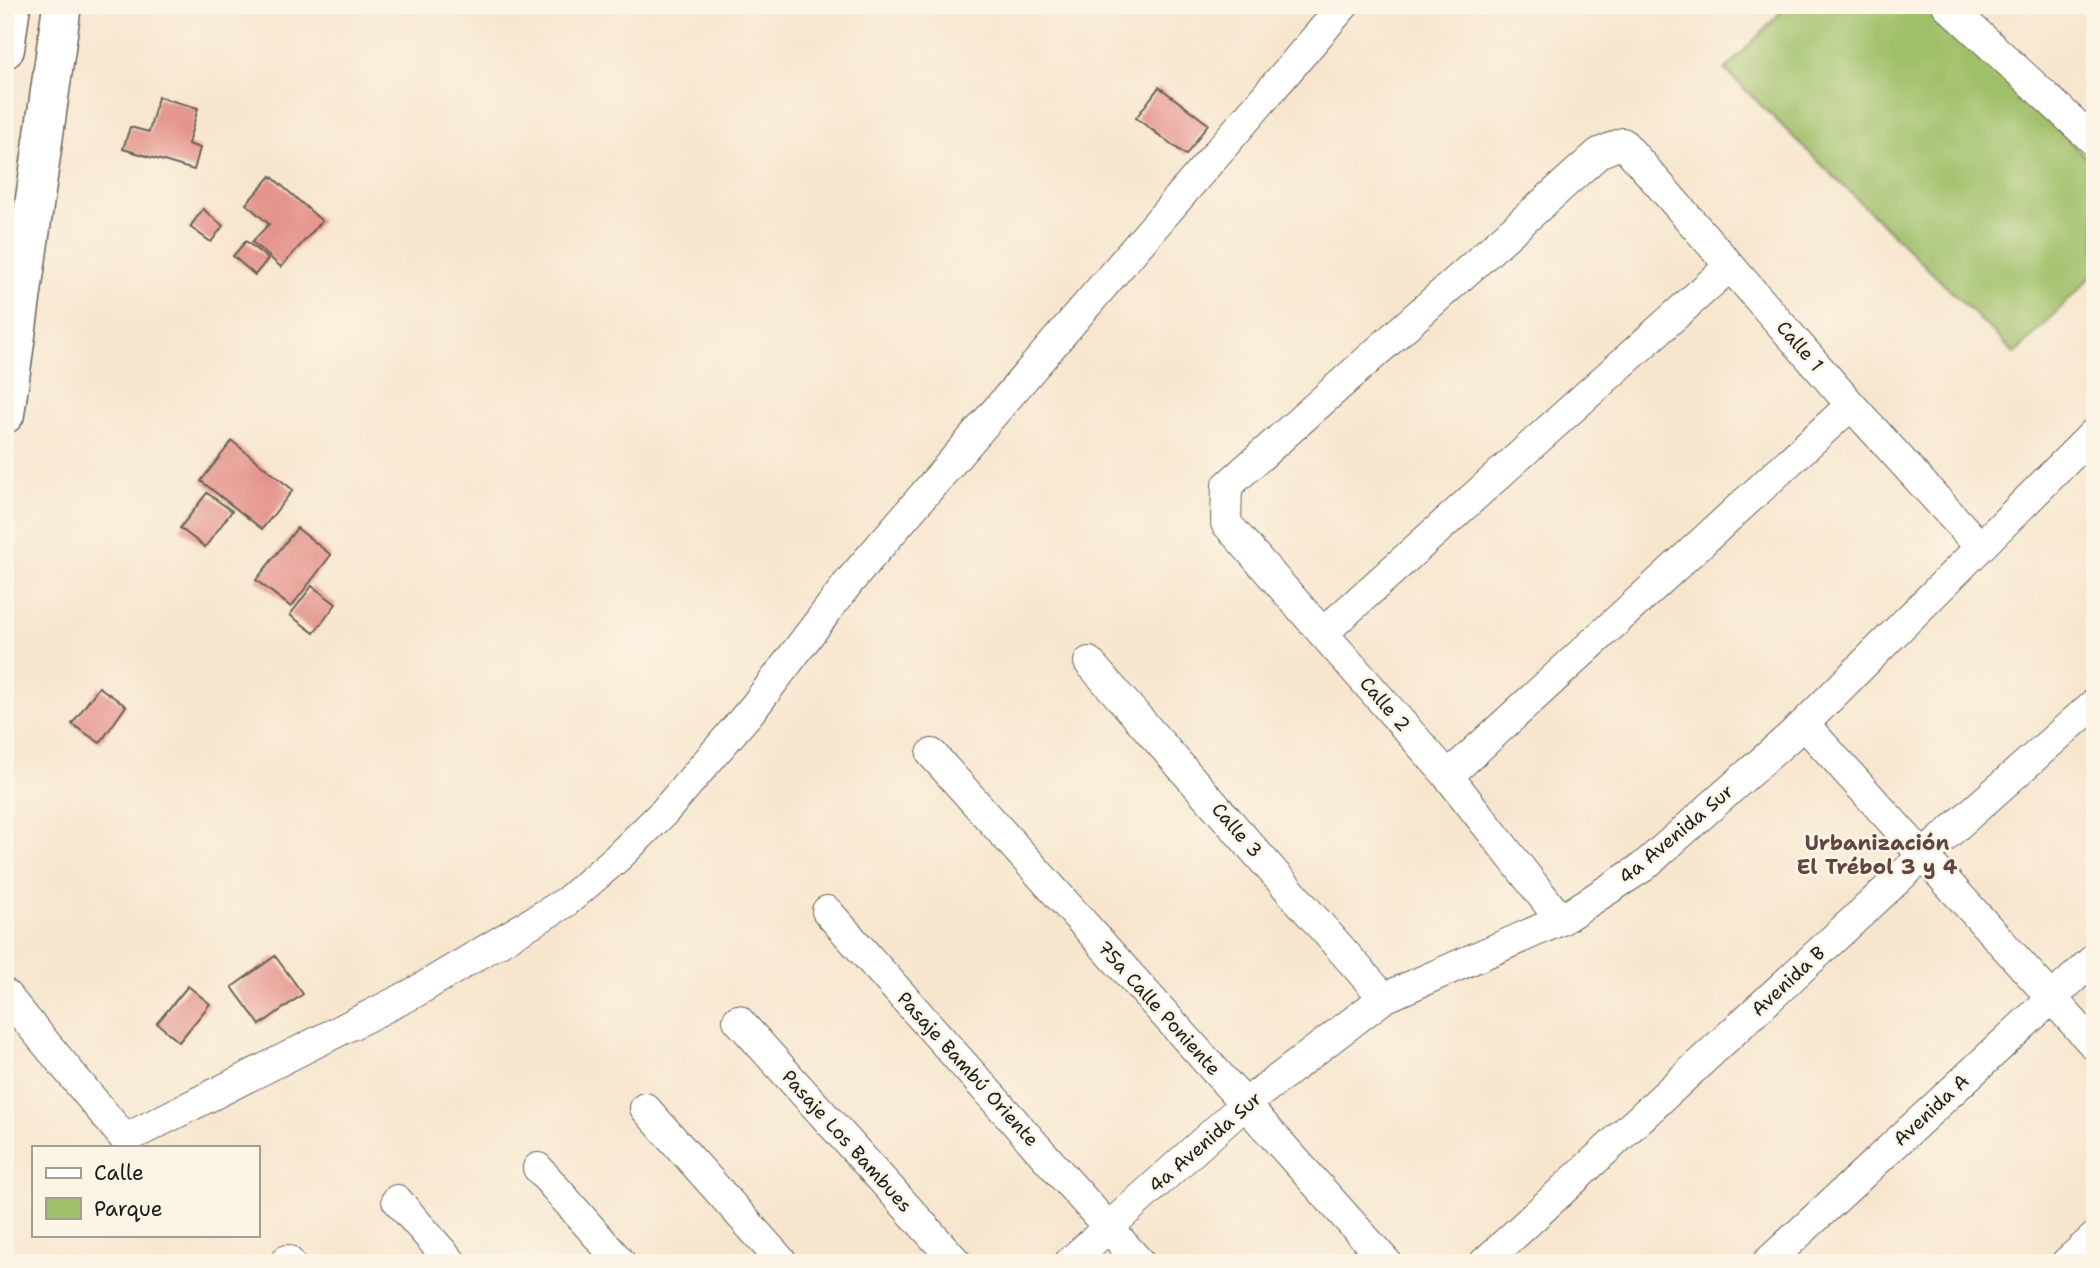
<svg xmlns="http://www.w3.org/2000/svg" width="2100" height="1268" font-family="'Shantell Sans',sans-serif">
  <style>
    .green { fill: #9fbf68; stroke: #5e6e42; stroke-width: 2 }
    .building { fill: #e4928a }
    .lines { fill: none; stroke-linecap: round; stroke-linejoin: round }
    .street-casing { stroke: #69635a; stroke-width: 32 }
    .highway-casing { stroke: #69635a; stroke-width: 41 }
    .street { stroke: #fff; stroke-width: 30 }
    .highway { stroke: #fff; stroke-width: 38 }
    .labels { text-anchor: middle; dominant-baseline: central; stroke-width: 5; stroke-linejoin: round; paint-order: stroke }
    .street-label { font-size: 19px; fill: #1c1c1c; stroke: #fcf5e5 }
    .neighbourhood-label { font-size: 21px; font-weight: bold; fill: #624542; stroke: #fcf5e5 }
  </style>
  <rect width="100%" height="100%" fill="#fcf5e5"/>
  <filter id="ink" filterUnits="userSpaceOnUse"><feTurbulence type="fractalNoise" baseFrequency=".0143" numOctaves="2"/><feDisplacementMap in="SourceGraphic" scale="14" xChannelSelector="R" yChannelSelector="G"/><feConvolveMatrix kernelMatrix="1 2 1 2 8 2 1 2 1" color-interpolation-filters="sRGB"/></filter>
  <filter id="wash" filterUnits="userSpaceOnUse"><feTurbulence type="fractalNoise" baseFrequency=".00686" numOctaves="4" result="noise"/><feDisplacementMap in="SourceGraphic" scale="28" xChannelSelector="R" yChannelSelector="G"/><feGaussianBlur stdDeviation="1.57" result="paint"/><feColorMatrix in="noise" values="0 0 0 0 0 0 0 0 0 0 0 0 0 0 0 0 0 1.4 0 .05"/><feComposite in="paint" operator="in"/></filter>
  <g filter="url(#wash)">
    <rect width="100%" height="100%" fill="#f7e6ce"/>
    <path class="green" d="M 1788,5 L 1931,5 L 2095,166 L 2095,273 L 2015,354 L 1725,70 Z"/>
    <g id="blocks">
      <g class="building">
        <path d="M 1159,87 L 1208,124 L 1186,155 L 1136,118 Z"/>
        <path d="M 158,97 L 198,108 L 188,144 L 200,148 L 194,170 L 123,149 L 130,127 L 149,132 Z"/>
        <path d="M 271,176 L 322,221 L 281,267 L 252,242 L 269,224 L 246,204 Z"/>
        <path d="M 203,209 L 223,226 L 211,242 L 190,227 Z"/>
        <path d="M 246,241 L 268,259 L 255,275 L 233,256 Z"/>
        <path d="M 232,441 L 293,490 L 262,529 L 201,481 Z"/>
        <path d="M 207,493 L 232,511 L 205,547 L 180,528 Z"/>
        <path d="M 297,528 L 331,555 L 291,607 L 256,580 Z"/>
        <path d="M 312,586 L 336,604 L 314,633 L 290,615 Z"/>
        <path d="M 99,687 L 126,706 L 100,743 L 72,724 Z"/>
        <path d="M 275,956 L 303,994 L 260,1025 L 232,987 Z"/>
        <path d="M 188,986 L 210,1004 L 179,1042 L 157,1023 Z"/>
      </g>
    </g>
  </g>
  <g filter="url(#ink)">
    <use href="#blocks" fill-opacity="0" stroke="#69635a" stroke-width="2"/>
    <g class="lines">
      <defs>
        <g id="street">
          <path d="M 1947,5 L 2095,142"/>
          <path d="M 1323,633 L 1730,266"/>
          <path d="M 1089,662 L 1384,998"/>
          <path d="M 1804,724 L 2095,1046"/>
          <path d="M 932,754 L 1387,1263"/>
          <path d="M 1448,776 L 1851,405"/>
          <path d="M 827,911 L 1140,1263"/>
          <path d="M 1561,920 L 1448,776 L 1226,523 L 1227,486 L 1599,153 L 1623,143 L 1851,405 L 1980,547"/>
          <path d="M 5,994 L 125,1139 L 412,994 L 566,902 L 617,858 L 664,812 L 754,707 L 849,582 L 1344,5"/>
          <path d="M 738,1020 L 957,1263"/>
          <path d="M 645,1108 L 783,1263"/>
          <path d="M 538,1168 L 621,1263"/>
          <path d="M 397,1200 L 452,1263"/>
          <path d="M 287,1260 L 290,1263"/>
          <path d="M 1069,1263 L 1245,1104 L 1384,998 L 1561,920 L 1643,867 L 1804,724 L 2095,432"/>
          <path d="M 1484,1263 L 1924,855 L 2095,703"/>
          <path d="M 1767,1263 L 2095,958"/>
          <path d="M 2066,1263 L 2095,1237"/>
        </g>
        <g id="highway">
          <path d="M 5,49 L 11,5"/>
          <path d="M 5,414 L 62,5"/>
        </g>
      </defs>
      <use href="#street" class="street-casing"/>
      <use href="#highway" class="highway-casing"/>
      <use href="#street" class="street"/>
      <use href="#highway" class="highway"/>
    </g>
  </g>
  <g class="labels">
    <g class="street-label">
      <text transform="translate(1800 346) rotate(49)">Calle 1</text>
      <text transform="translate(1385 704) rotate(49)">Calle 2</text>
      <text transform="translate(1237 830) rotate(49)">Calle 3</text>
      <text transform="translate(1676 834) rotate(-40)">4a Avenida Sur</text>
      <text transform="translate(1788 981) rotate(-43)">Avenida B</text>
      <text transform="translate(1159 1008) rotate(48)">75a Calle Poniente</text>
      <text transform="translate(968 1069) rotate(48)">Pasaje Bambú Oriente</text>
      <text transform="translate(1931 1110) rotate(-43)">Avenida A</text>
      <text transform="translate(847 1141) rotate(48)">Pasaje Los Bambues</text>
      <text transform="translate(1205 1142) rotate(-41)">4a Avenida Sur</text>
    </g>
    <g class="neighbourhood-label">
      <text x="1877" y="843">Urbanización<tspan x="1877" dy="24">El Trébol 3 y 4</tspan></text>
    </g>
  </g>
  <rect width="2100" height="1268" fill="none" stroke="#fcf5e5" stroke-width="28"/>
  <rect x="32" y="1146" width="228" height="91" fill="#fcf5e5" stroke="#a29e95" stroke-width="2"/>
  <rect x="46" y="1168" width="35" height="10" fill="#ffffff" stroke="#a29e95" stroke-width="2"/>
  <text x="94" y="1180" font-size="21" fill="#1c1c1c">Calle</text>
  <rect x="46" y="1198" width="35" height="21" fill="#9fbf68" stroke="#a29e95" stroke-width="2"/>
  <text x="94" y="1216" font-size="21" fill="#1c1c1c">Parque</text>
</svg>
